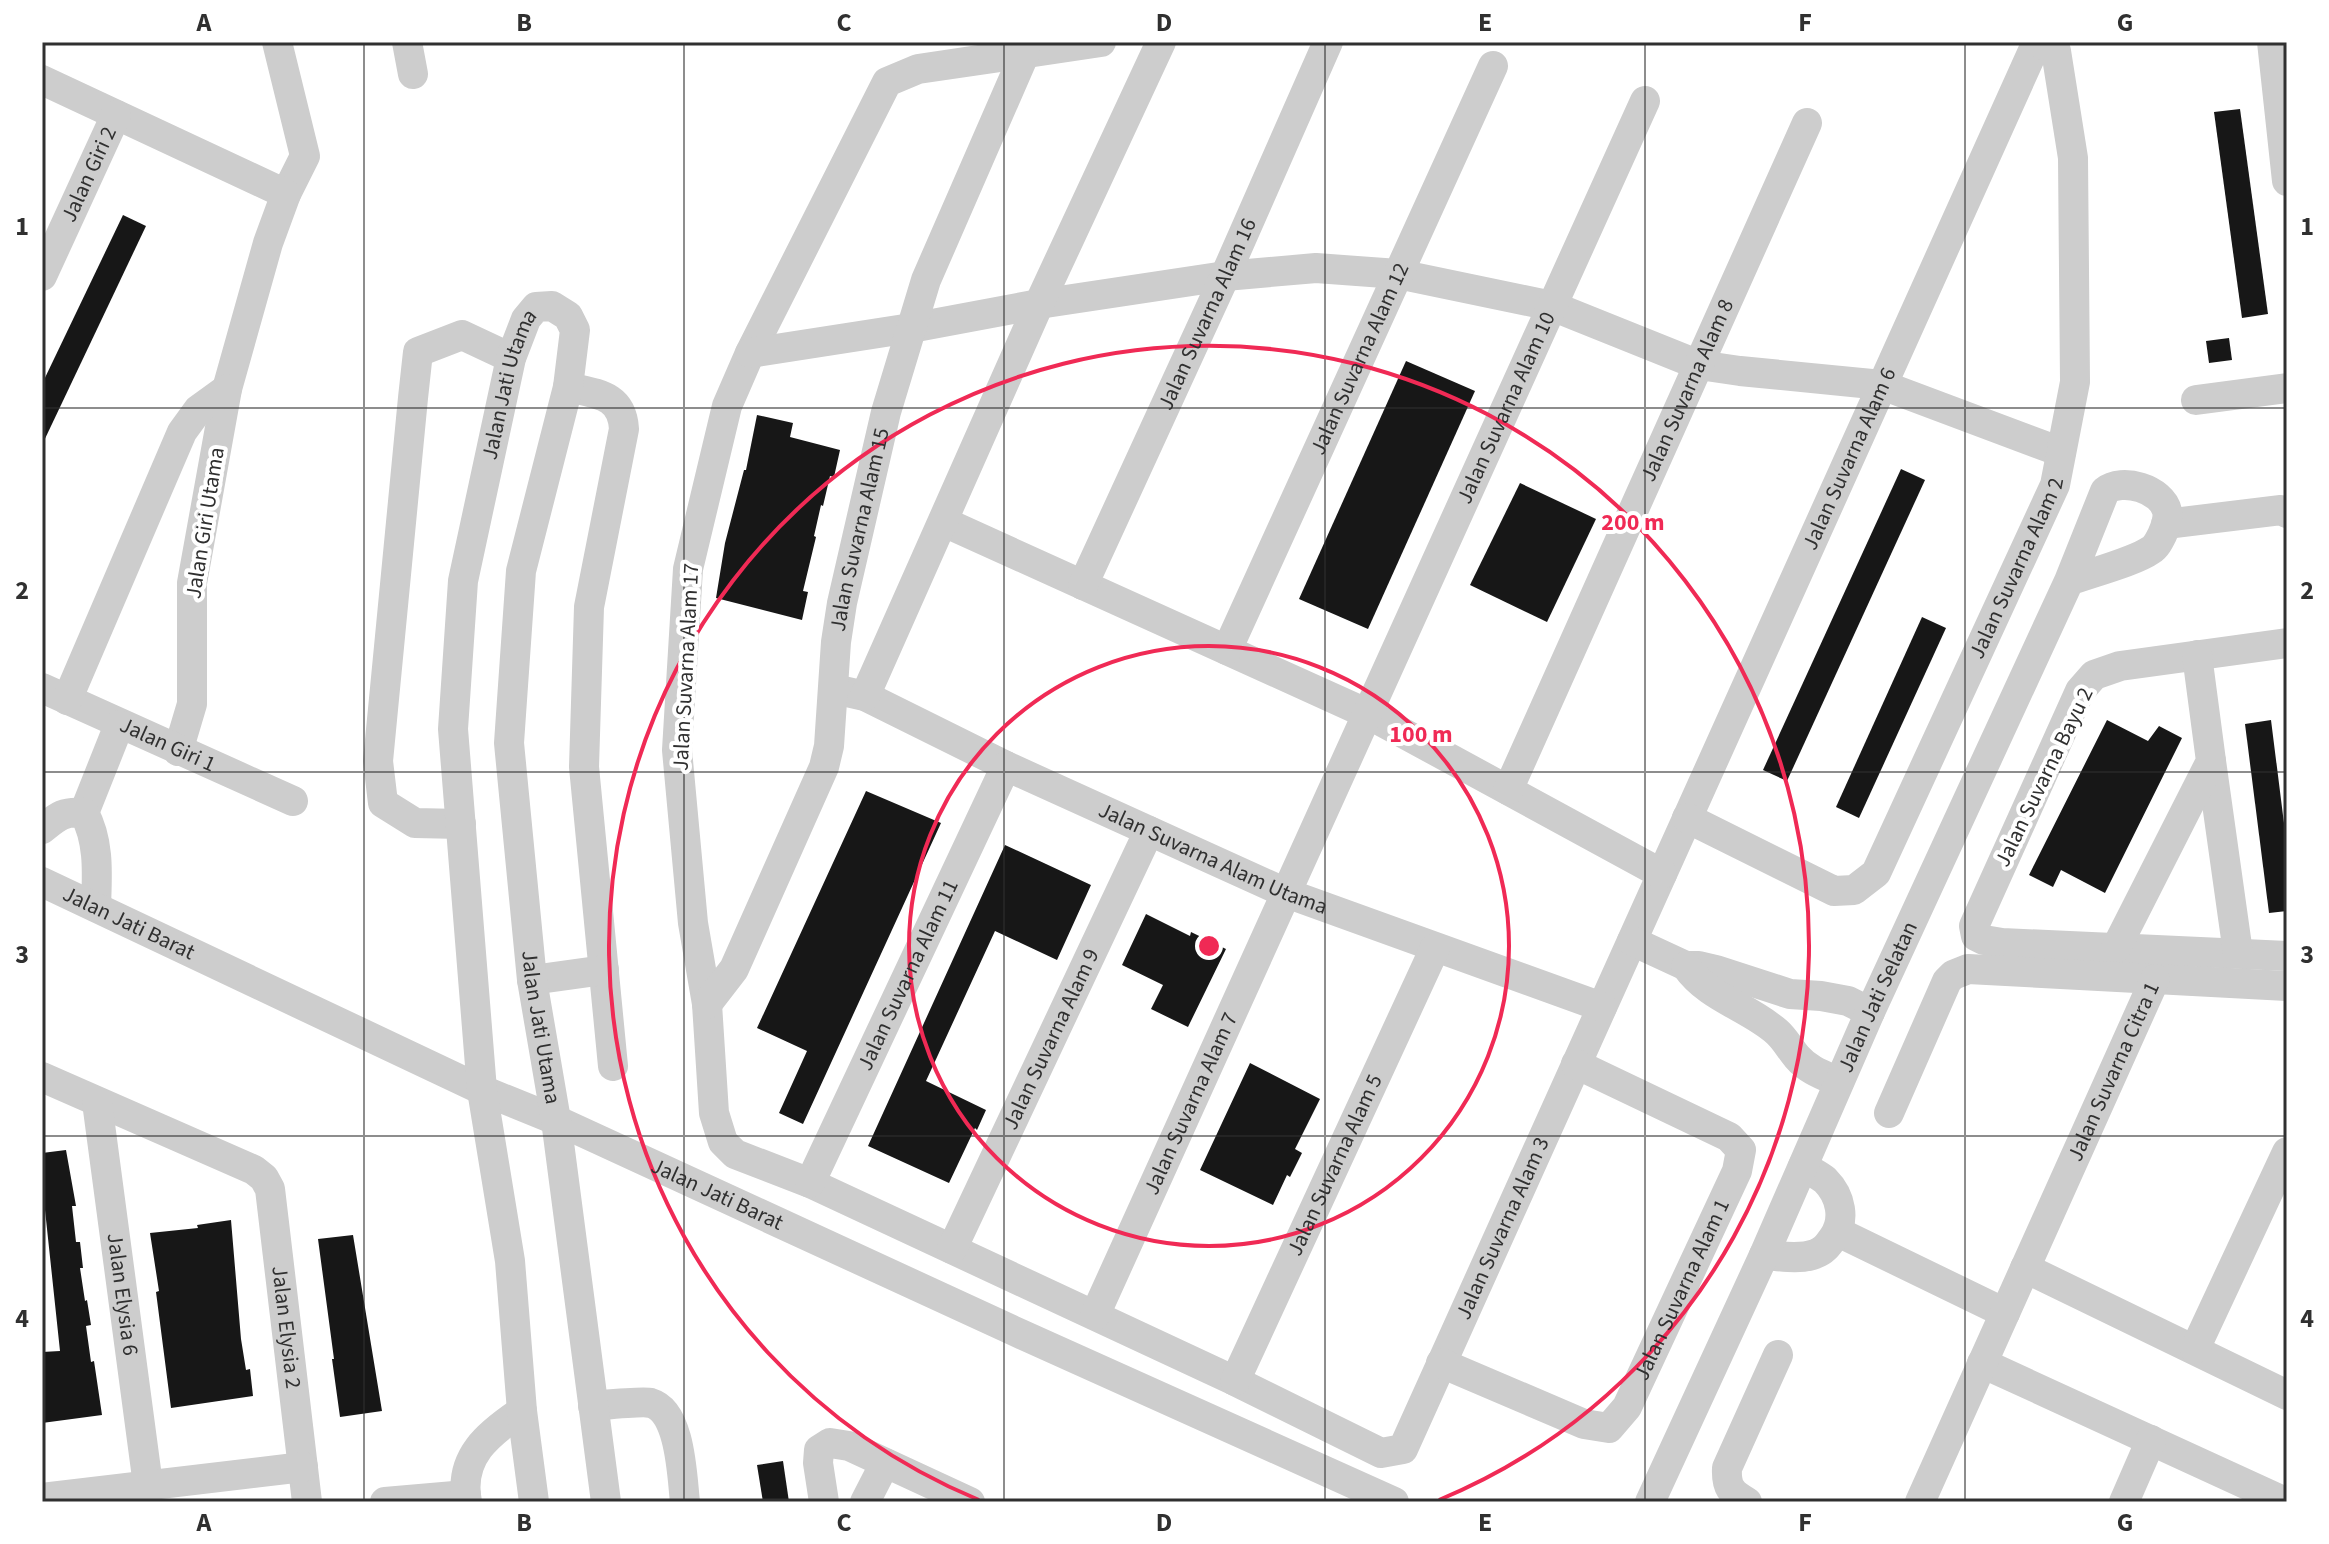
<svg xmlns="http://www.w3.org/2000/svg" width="2329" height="1544" font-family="'Source Sans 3',sans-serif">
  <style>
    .building { fill: #171717 }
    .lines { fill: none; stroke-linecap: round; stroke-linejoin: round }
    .minor { stroke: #cdcdcd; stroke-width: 30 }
    .grid { fill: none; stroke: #303030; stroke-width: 2; stroke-opacity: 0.55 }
    .ring { fill: none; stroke: #f02a55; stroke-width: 4 }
    .labels { text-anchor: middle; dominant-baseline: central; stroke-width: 8; stroke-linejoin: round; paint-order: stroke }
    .street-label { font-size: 22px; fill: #303030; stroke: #fff }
    .centre { fill: #f02a55; stroke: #fff; stroke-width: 4 }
    .ring-label { font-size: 24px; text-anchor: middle; font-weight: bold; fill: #f02a55; stroke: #fff; stroke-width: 8; stroke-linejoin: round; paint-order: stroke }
    .neatline { fill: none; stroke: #303030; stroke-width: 3 }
    .grid-label { font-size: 26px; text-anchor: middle; font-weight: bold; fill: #303030 }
  </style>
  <rect width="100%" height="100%" fill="#fff"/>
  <g class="building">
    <path d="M 2240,109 L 2268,314 L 2242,318 L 2214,112 Z"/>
    <path d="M 123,215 L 146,226 L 42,445 L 42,384 Z"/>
    <path d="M 2229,338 L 2232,360 L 2209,363 L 2206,341 Z"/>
    <path d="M 1406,361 L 1475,391 L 1368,629 L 1299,599 Z"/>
    <path d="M 757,415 L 793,423 L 790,437 L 840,450 L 834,477 L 830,476 L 823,506 L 821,505 L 814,536 L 816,537 L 803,591 L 808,592 L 802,620 L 716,598 L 725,543 L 744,470 L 746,470 Z"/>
    <path d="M 1901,469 L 1925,480 L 1787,781 L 1763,770 Z"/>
    <path d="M 1520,483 L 1596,519 L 1547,622 L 1470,585 Z"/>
    <path d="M 1922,617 L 1946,628 L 1859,818 L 1836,807 Z"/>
    <path d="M 2107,720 L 2148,741 L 2159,726 L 2182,738 L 2105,893 L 2061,870 L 2053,887 L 2029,875 Z"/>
    <path d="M 2271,720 L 2287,847 L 2287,911 L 2269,913 L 2245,724 Z"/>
    <path d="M 866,791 L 941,823 L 803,1124 L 779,1113 L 807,1051 L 757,1028 Z"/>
    <path d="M 1005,845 L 1091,885 L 1057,960 L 995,931 L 926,1081 L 986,1110 L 977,1130 L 975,1128 L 949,1183 L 868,1146 Z"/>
    <path d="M 1146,914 L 1190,936 L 1191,932 L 1226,949 L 1188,1027 L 1151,1009 L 1163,985 L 1122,965 Z"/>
    <path d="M 1250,1063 L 1320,1099 L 1295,1149 L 1302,1153 L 1290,1177 L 1287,1175 L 1273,1205 L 1200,1170 Z"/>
    <path d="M 66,1150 L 76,1206 L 72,1206 L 76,1242 L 80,1242 L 83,1268 L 80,1268 L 85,1301 L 87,1300 L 91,1325 L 86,1326 L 91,1362 L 94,1361 L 102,1415 L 42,1423 L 42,1352 L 60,1351 L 45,1210 L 42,1210 L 42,1153 Z"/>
    <path d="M 231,1220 L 241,1339 L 246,1370 L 250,1369 L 253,1396 L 171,1408 L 156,1292 L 159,1291 L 150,1233 L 198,1228 L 197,1225 Z"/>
    <path d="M 353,1235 L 382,1411 L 340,1417 L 332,1359 L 334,1359 L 318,1239 Z"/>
    <path d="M 783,1461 L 789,1502 L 763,1502 L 757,1465 Z"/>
  </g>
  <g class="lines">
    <g class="minor">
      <path d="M 277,42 L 305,156 L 286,194"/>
      <path d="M 407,42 L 413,74"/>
      <path id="s1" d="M 1101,42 L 918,69 L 887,82 L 750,353 L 727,406 L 688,569 L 677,750 L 693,923 L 707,1004 L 714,1113 L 723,1142 L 735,1154 L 810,1183 L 1235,1381 L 1381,1453 L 1403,1449 L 2037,42"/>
      <path d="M 2272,42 L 2287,181"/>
      <path d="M 42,80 L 286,194 L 268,243 L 227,389 L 192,583 L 192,704 L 178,751"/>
      <path id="s2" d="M 42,276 L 116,115"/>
      <path d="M 750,353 L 911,328 L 1039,304 L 1225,276 L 1316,268 L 1398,274 L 1552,306 L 1699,365 L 1740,371 L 1882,385 L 2061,452"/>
      <path d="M 568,387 C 596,394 622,394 624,429 L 589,607 L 584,767 L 613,1066"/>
      <path d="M 2196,400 L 2287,388"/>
      <path d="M 944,522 L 1368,714 L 1662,874"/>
      <path d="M 2166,524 L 2281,510 L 2287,513"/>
      <path id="s3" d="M 1083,585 L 1225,276 L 1328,42"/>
      <path d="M 2287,643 L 2120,666 L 2094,675 L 2080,691 L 1974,926 L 1976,936 L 1984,940 L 2002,943 L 2287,956"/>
      <path id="s4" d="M 1227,650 L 1493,66"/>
      <path id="s5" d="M 42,688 L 293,801"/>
      <path id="s6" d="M 834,689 L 865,696 L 1006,766 L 1286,893 L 1602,1007"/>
      <path d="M 865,696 L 1039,304 L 1161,42"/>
      <path d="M 67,700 L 182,432 L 198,410 L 227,389"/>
      <path d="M 2211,761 L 2238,953"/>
      <path id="s7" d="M 1508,790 L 1807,123"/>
      <path d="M 84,813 L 119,725"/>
      <path id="s8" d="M 1687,818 L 1834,891 L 1854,890 L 1876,873 L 2055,485 L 2075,382 L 2073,158 L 2056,51 L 2038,42"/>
      <path d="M 461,824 L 415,823 L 383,803 L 378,761 L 413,398 L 418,352 L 462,335 L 511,358"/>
      <path d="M 42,829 C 58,816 63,811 84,813 C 100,842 97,876 96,907"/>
      <path id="s9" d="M 42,882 L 482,1090 L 556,1120 L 1012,1330 L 1394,1502"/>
      <path d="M 1632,941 L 1686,966 L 1699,966 L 1716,970 L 1790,994 L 1821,996 L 1848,1001 L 1870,1012"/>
      <path d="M 2116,948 L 2211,761 L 2197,655"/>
      <path d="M 1686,966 C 1708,998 1749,1007 1777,1032 C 1785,1039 1790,1049 1797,1057 C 1808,1070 1823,1075 1839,1082"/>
      <path d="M 532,980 L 604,970"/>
      <path id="s10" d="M 707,1004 L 734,969 L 824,767 L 829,746 L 836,642 L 842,603 L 886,412 L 926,280 L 1025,53"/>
      <path id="s11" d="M 42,1077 L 254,1170 L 264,1178 L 270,1189 L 307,1502"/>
      <path id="s12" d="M 97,1102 L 148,1485"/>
      <path d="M 1889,1113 L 1947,981 L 1953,975 L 1968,969 L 2287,986"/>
      <path id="s13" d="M 810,1183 L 1006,766"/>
      <path d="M 1838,1232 L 2005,1313"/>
      <path id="s14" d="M 952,1249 L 1149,831"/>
      <path d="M 1764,1255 C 1779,1256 1800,1260 1815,1254 C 1824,1251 1828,1245 1833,1238 C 1846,1220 1841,1196 1825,1180 C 1819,1175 1810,1171 1803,1166"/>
      <path d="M 2025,1268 L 2287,1395"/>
      <path id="s15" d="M 1095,1315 L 1645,101"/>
      <path d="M 2195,1349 L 2287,1152"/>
      <path id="s16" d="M 1441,1363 L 1584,1424 L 1609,1428 L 1627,1407 L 1737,1171 L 1741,1150 L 1729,1137 L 1576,1064"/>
      <path d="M 1982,1363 L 2285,1502"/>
      <path id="s17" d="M 1235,1381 L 1435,948"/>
      <path d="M 593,1406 C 605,1405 642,1401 651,1403 C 681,1412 682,1477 685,1502"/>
      <path d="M 42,1498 L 303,1467"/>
      <path d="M 385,1502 L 466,1495"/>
      <path d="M 467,1502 C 458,1457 489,1433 522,1411"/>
      <path id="s18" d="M 534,1502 L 522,1411 L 510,1261 L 482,1090 L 453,729 L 463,581 L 511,358 L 526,319 L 536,307 L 552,306 L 568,316 L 575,330 L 568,387 L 521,571 L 509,743 L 532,980 L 556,1120 L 606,1502"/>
      <path d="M 824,1502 L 818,1463 L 819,1450 L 830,1443 L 849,1446 L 970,1502"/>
      <path d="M 865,1502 L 885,1463"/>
      <path id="s19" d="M 1650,1502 L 1764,1255 L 1870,1012 L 2069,581 L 2105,491 C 2122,477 2162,489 2167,511 C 2169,519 2165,528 2162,535 C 2159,541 2156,547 2151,550 C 2134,562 2090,573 2069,581"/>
      <path d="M 1747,1502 C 1731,1493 1726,1487 1727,1468 L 1778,1355"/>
      <path id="s20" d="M 1920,1502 L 2155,979"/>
      <path d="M 2124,1502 L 2151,1440"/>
    </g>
  </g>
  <path class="grid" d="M 364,42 L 364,1502M 684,42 L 684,1502M 1004,42 L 1004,1502M 1325,42 L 1325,1502M 1645,42 L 1645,1502M 1965,42 L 1965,1502M 42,408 L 2287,408M 42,772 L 2287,772M 42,1136 L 2287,1136"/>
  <g class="ring">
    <circle cx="1209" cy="946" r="300"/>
    <path d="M979 1500A600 600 0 1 1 1439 1500"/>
  </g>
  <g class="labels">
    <g class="street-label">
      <text stroke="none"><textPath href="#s2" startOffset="112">Jalan Giri 2</textPath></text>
      <text stroke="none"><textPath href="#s3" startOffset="298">Jalan Suvarna Alam 16</textPath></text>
      <text stroke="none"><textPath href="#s4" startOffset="320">Jalan Suvarna Alam 12</textPath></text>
      <text stroke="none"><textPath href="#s18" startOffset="1128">Jalan Jati Utama</textPath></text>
      <text stroke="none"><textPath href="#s7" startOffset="438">Jalan Suvarna Alam 8</textPath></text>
      <text stroke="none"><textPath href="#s15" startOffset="996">Jalan Suvarna Alam 10</textPath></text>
      <text stroke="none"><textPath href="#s1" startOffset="3162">Jalan Suvarna Alam 6</textPath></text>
      <text transform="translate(205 523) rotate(-81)">Jalan Giri Utama</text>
      <text stroke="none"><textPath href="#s10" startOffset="506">Jalan Suvarna Alam 15</textPath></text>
      <text stroke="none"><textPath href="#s8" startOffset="548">Jalan Suvarna Alam 2</textPath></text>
      <text transform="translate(686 667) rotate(-87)">Jalan Suvarna Alam 17</text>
      <text stroke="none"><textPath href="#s5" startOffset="138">Jalan Giri 1</textPath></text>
      <text transform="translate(2044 777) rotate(-64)">Jalan Suvarna Bayu 2</text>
      <text stroke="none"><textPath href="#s6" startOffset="416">Jalan Suvarna Alam Utama</textPath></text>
      <text stroke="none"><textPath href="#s9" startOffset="96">Jalan Jati Barat</textPath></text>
      <text stroke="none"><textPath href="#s13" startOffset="230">Jalan Suvarna Alam 11</textPath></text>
      <text stroke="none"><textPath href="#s19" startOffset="554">Jalan Jati Selatan</textPath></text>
      <text stroke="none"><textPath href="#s18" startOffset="1968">Jalan Jati Utama</textPath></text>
      <text stroke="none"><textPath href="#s14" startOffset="232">Jalan Suvarna Alam 9</textPath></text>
      <text stroke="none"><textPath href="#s20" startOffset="472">Jalan Suvarna Citra 1</textPath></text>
      <text stroke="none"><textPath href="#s15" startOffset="232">Jalan Suvarna Alam 7</textPath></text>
      <text stroke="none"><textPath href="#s17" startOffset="238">Jalan Suvarna Alam 5</textPath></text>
      <text stroke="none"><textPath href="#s9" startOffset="744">Jalan Jati Barat</textPath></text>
      <text stroke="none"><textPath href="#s1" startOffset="2318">Jalan Suvarna Alam 3</textPath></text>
      <text stroke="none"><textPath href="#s16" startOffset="338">Jalan Suvarna Alam 1</textPath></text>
      <text stroke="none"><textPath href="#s12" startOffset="194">Jalan Elysia 6</textPath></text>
      <text stroke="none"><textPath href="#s11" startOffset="396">Jalan Elysia 2</textPath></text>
    </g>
  </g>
  <circle cx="1209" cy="946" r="12" class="centre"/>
  <g class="ring-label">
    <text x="1633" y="530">200 m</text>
    <text x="1421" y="742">100 m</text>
  </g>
  <rect width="2329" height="1544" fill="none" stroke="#ffffff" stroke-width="88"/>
  <rect x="44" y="44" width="2241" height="1456" class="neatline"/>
  <g class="grid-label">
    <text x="204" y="31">A</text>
    <text x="524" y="31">B</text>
    <text x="844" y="31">C</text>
    <text x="1164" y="31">D</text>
    <text x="1485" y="31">E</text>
    <text x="1805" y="31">F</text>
    <text x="2125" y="31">G</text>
    <text x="22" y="235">1</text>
    <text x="2307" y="235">1</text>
    <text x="22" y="599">2</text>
    <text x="2307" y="599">2</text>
    <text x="22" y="963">3</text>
    <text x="2307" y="963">3</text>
    <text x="22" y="1327">4</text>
    <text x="2307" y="1327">4</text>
    <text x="204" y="1531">A</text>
    <text x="524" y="1531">B</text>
    <text x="844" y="1531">C</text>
    <text x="1164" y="1531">D</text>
    <text x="1485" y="1531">E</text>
    <text x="1805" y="1531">F</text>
    <text x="2125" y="1531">G</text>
  </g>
</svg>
